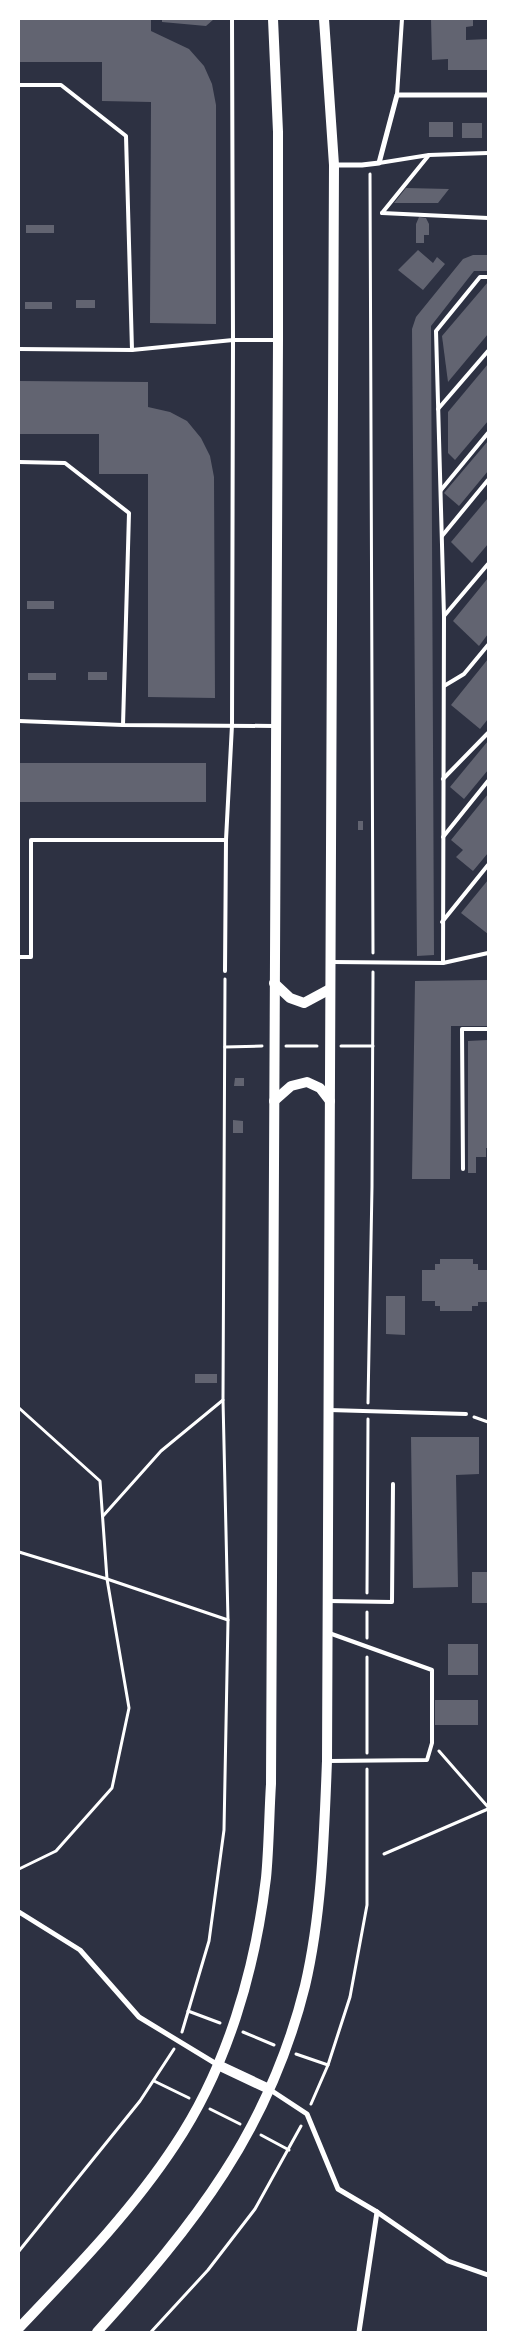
<svg xmlns="http://www.w3.org/2000/svg" width="507" height="2351" font-family="'Fira Sans Condensed',sans-serif">
  <style>
    .building { fill: #626471 }
    .lines { fill: none; stroke-linecap: round; stroke-linejoin: round }
    .path { stroke: #fff; stroke-width: 3 }
    .service { stroke: #fff; stroke-width: 4 }
    .minor { stroke: #fff; stroke-width: 5 }
    .secondary { stroke: #fff; stroke-width: 10 }
  </style>
  <rect width="100%" height="100%" fill="#2d3142"/>
  <g class="building">
    <path d="M 19,19 L 151,19 L 151,31 L 189,49 L 204,66 L 212,84 L 216,105 L 216,324 L 150,323 L 151,102 L 102,101 L 102,62 L 19,62 Z"/>
    <path d="M 162,19 L 214,19 L 206,26 L 162,22 Z"/>
    <path d="M 431,19 L 473,19 L 473,26 L 466,27 L 466,40 L 488,39 L 488,70 L 448,70 L 448,59 L 432,60 Z"/>
    <rect x="429" y="122" width="24" height="15"/>
    <rect x="462" y="123" width="20" height="15"/>
    <path d="M 406,188 L 449,189 L 438,203 L 394,203 Z"/>
    <path d="M 419,217 L 426,218 L 429,224 L 429,235 L 424,235 L 424,243 L 416,243 L 416,224 Z"/>
    <rect x="26" y="225" width="28" height="8"/>
    <path d="M 418,250 L 433,263 L 437,257 L 445,264 L 423,290 L 398,270 Z"/>
    <path d="M 473,255 L 488,255 L 488,271 L 474,271 L 431,326 L 434,955 L 417,956 L 412,329 L 416,317 L 463,259 Z"/>
    <path d="M 488,282 L 488,334 L 448,382 L 442,336 Z"/>
    <rect x="76" y="300" width="19" height="8"/>
    <rect x="25" y="302" width="27" height="7"/>
    <path d="M 488,364 L 488,421 L 455,460 L 448,453 L 448,412 Z"/>
    <path d="M 19,381 L 148,382 L 148,407 L 170,412 L 187,421 L 201,438 L 210,456 L 214,477 L 215,698 L 148,697 L 148,474 L 99,474 L 99,434 L 19,434 Z"/>
    <path d="M 488,441 L 488,471 L 459,506 L 444,493 Z"/>
    <path d="M 488,498 L 488,544 L 472,563 L 451,542 Z"/>
    <path d="M 488,578 L 488,634 L 479,646 L 453,621 Z"/>
    <rect x="27" y="601" width="27" height="8"/>
    <path d="M 488,659 L 488,719 L 480,729 L 451,705 Z"/>
    <rect x="88" y="672" width="19" height="8"/>
    <rect x="28" y="673" width="28" height="7"/>
    <path d="M 488,741 L 488,770 L 464,799 L 450,787 Z"/>
    <rect x="19" y="763" width="187" height="39"/>
    <path d="M 488,794 L 488,853 L 473,871 L 456,857 L 463,850 L 451,840 Z"/>
    <rect x="358" y="821" width="5" height="9"/>
    <path d="M 488,880 L 488,934 L 461,913 Z"/>
    <path d="M 488,980 L 488,1026 L 451,1026 L 450,1179 L 412,1179 L 415,981 Z"/>
    <path d="M 488,1040 L 488,1148 L 486,1148 L 486,1157 L 476,1157 L 476,1173 L 468,1173 L 468,1041 Z"/>
    <path d="M 235,1078 L 244,1078 L 244,1086 L 234,1086 Z"/>
    <path d="M 233,1120 L 243,1121 L 243,1133 L 233,1133 Z"/>
    <path d="M 440,1259 L 473,1259 L 473,1264 L 478,1264 L 478,1270 L 488,1270 L 488,1302 L 478,1302 L 478,1306 L 472,1306 L 472,1311 L 440,1311 L 440,1306 L 435,1306 L 435,1301 L 422,1301 L 422,1270 L 435,1270 L 435,1264 L 440,1264 Z"/>
    <path d="M 386,1296 L 405,1296 L 405,1335 L 386,1334 Z"/>
    <rect x="195" y="1374" width="22" height="9"/>
    <path d="M 411,1437 L 479,1437 L 479,1474 L 456,1475 L 458,1587 L 413,1588 Z"/>
    <rect x="472" y="1572" width="16" height="31"/>
    <rect x="448" y="1644" width="30" height="31"/>
    <rect x="435" y="1700" width="43" height="25"/>
  </g>
  <g class="lines">
    <g class="path">
      <path d="M 370,174 L 373,953"/>
      <path d="M 286,1046 L 317,1046"/>
      <path d="M 341,1046 L 373,1046"/>
      <path d="M 225,1047 L 262,1046"/>
      <path d="M 368,1403 L 372,1187 L 373,972"/>
      <path d="M 19,1408 L 100,1481 L 107,1579 L 129,1708 L 112,1788 L 56,1851 L 19,1869"/>
      <path d="M 474,1417 L 488,1422"/>
      <path d="M 103,1516 L 161,1451 L 223,1400"/>
      <path d="M 19,1552 L 107,1579 L 228,1620"/>
      <path d="M 367,1593 L 368,1419"/>
      <path d="M 367,1612 L 367,1638"/>
      <path d="M 439,1751 L 488,1807"/>
      <path d="M 367,1753 L 367,1657"/>
      <path d="M 384,1854 L 488,1809"/>
      <path d="M 188,2011 L 220,2023"/>
      <path d="M 182,2032 L 209,1941 L 224,1830 L 228,1620 L 223,1400 L 225,979"/>
      <path d="M 243,2032 L 274,2045"/>
      <path d="M 296,2054 L 328,2065"/>
      <path d="M 154,2081 L 189,2098"/>
      <path d="M 311,2104 L 328,2065 L 350,1997 L 367,1905 L 367,1769"/>
      <path d="M 210,2109 L 240,2124"/>
      <path d="M 261,2135 L 289,2150"/>
      <path d="M 19,2251 L 140,2101 L 174,2049"/>
      <path d="M 151,2332 L 208,2270 L 255,2209 L 301,2126"/>
    </g>
    <g class="service">
      <path d="M 19,85 L 61,85 L 126,136 L 132,350"/>
      <path d="M 397,95 L 402,19"/>
      <path d="M 379,163 L 429,155 L 488,153"/>
      <path d="M 382,213 L 488,218"/>
      <path d="M 382,213 L 429,155"/>
      <path d="M 19,349 L 132,350 L 233,340 L 278,340"/>
      <path d="M 438,409 L 488,351"/>
      <path d="M 19,462 L 65,463 L 129,513 L 123,725"/>
      <path d="M 441,490 L 488,433"/>
      <path d="M 442,536 L 488,480"/>
      <path d="M 444,616 L 488,564"/>
      <path d="M 444,686 L 464,674 L 488,645"/>
      <path d="M 19,721 L 123,725 L 274,726"/>
      <path d="M 443,779 L 488,733"/>
      <path d="M 443,837 L 488,781"/>
      <path d="M 442,922 L 488,865"/>
      <path d="M 19,957 L 31,957 L 31,840 L 226,840"/>
      <path d="M 332,962 L 443,963 L 488,953"/>
      <path d="M 443,963 L 444,616 L 436,331 L 480,277 L 488,277"/>
      <path d="M 225,971 L 226,840 L 232,725 L 233,340 L 232,19"/>
      <path d="M 463,1169 L 462,1029 L 488,1029"/>
      <path d="M 329,1410 L 466,1414"/>
      <path d="M 328,1601 L 392,1602 L 393,1484"/>
      <path d="M 329,1761 L 427,1760 L 432,1743 L 432,1670 L 329,1633"/>
    </g>
    <g class="minor">
      <path d="M 334,165 L 362,165 L 379,163 L 397,95 L 488,95"/>
      <path d="M 19,1912 L 80,1950 L 139,2017 L 218,2065"/>
      <path d="M 269,2089 L 307,2114 L 338,2189 L 377,2212 L 359,2332"/>
      <path d="M 377,2212 L 448,2261 L 488,2275"/>
    </g>
    <g class="secondary">
      <path d="M 274,983 L 290,998 L 304,1003 L 330,989"/>
      <path d="M 274,1101 L 291,1086 L 307,1082 L 320,1088 L 330,1101"/>
      <path d="M 218,2065 L 269,2089"/>
      <path d="M 19,2328 C 74,2270 131,2212 175,2145 C 227,2067 255,1971 266,1878 C 269,1847 269,1815 271,1784 L 278,340 L 278,132 L 273,19"/>
      <path d="M 97,2332 C 194,2225 269,2131 305,1986 C 322,1913 324,1836 327,1761 L 334,165 L 324,19"/>
    </g>
  </g>
  <rect width="507" height="2351" fill="none" stroke="#ffffff" stroke-width="40"/>
</svg>
